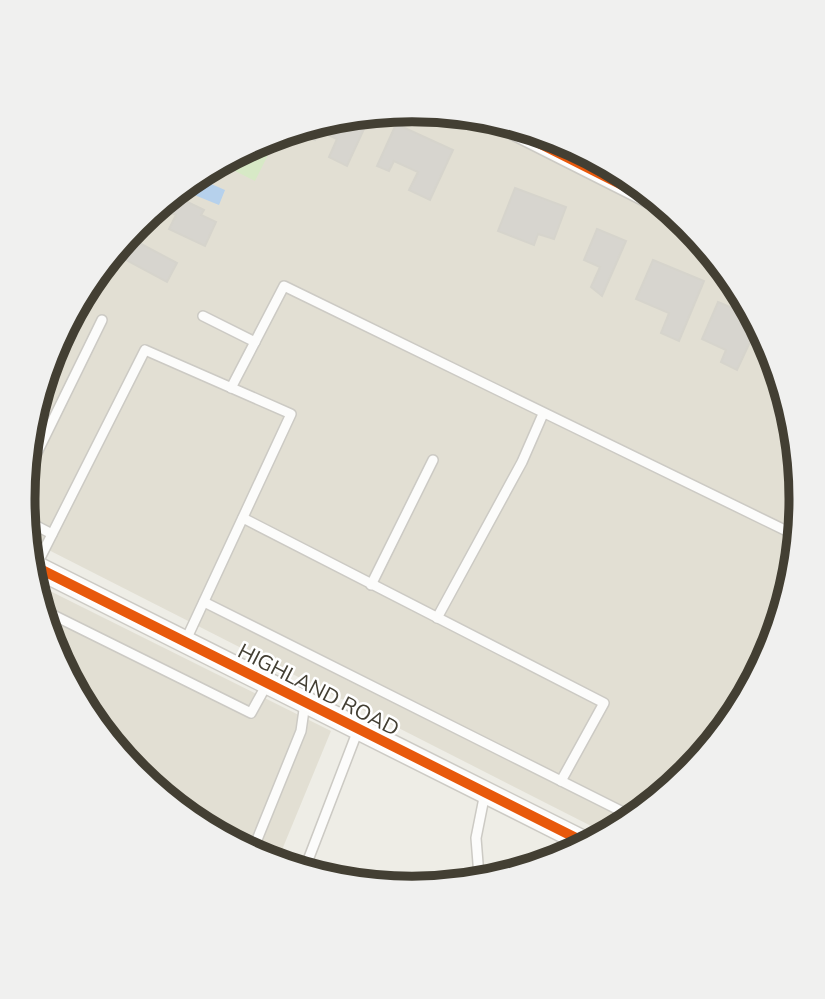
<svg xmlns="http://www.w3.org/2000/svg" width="825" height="999" font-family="Mulish,sans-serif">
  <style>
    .residential { fill: #e2dfd3 }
    .green { fill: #d7e9c6 }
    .water { fill: #b6d1ec }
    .building { fill: #d7d5cf; stroke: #d6d4cc; stroke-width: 2 }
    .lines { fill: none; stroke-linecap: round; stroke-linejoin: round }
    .service-casing { stroke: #cccac4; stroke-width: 12 }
    .minor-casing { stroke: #cccac4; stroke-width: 21 }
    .tertiary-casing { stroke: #cccac4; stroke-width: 24 }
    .service { stroke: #fcfcfb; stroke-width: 9 }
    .minor { stroke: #fcfcfb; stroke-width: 18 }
    .tertiary { stroke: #fcfcfb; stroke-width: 21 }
    .cycleway-casing { stroke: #fff; stroke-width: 15 }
    .cycleway { stroke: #e8590c; stroke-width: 10 }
    .labels { text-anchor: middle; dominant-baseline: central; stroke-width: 5; stroke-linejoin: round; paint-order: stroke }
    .street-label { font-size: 21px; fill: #433f33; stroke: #fff }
    .rim { fill: none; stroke: #433f33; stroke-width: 9 }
  </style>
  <rect width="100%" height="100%" fill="#eeede6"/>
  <g class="residential">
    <path d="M 413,110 L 562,140 L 688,224 L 773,351 L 802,500 L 772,649 L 688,775 L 603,832 L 31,541 L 23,499 L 53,350 L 137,224 L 264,139 Z"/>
    <path d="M 40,586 L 331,731 L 277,862 L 263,859 L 137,775 L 52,648 Z"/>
  </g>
  <path class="green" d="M 277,137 L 255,181 L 225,166 L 264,139 Z"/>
  <path class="water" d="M 202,180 L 225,190 L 219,205 L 187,192 Z"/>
  <g class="building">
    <path d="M 369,118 L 347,166 L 329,157 L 337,139 L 320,131 L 315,140 L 298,133 Z"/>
    <path d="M 396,124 L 453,150 L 430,200 L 409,190 L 418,172 L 394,161 L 389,171 L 377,166 Z"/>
    <path d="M 515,188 L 566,207 L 554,239 L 538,234 L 534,245 L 498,231 Z"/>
    <path d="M 177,197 L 204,210 L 201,215 L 216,222 L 205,246 L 169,229 L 176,215 L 161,208 Z"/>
    <path d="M 597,229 L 626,241 L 602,296 L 591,287 L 600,267 L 584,260 Z"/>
    <path d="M 128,237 L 177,263 L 167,282 L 119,256 L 103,285 L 98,282 Z"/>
    <path d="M 653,260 L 704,281 L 679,341 L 661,333 L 669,313 L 636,299 Z"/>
    <path d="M 718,302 L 749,315 L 757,327 L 737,370 L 721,362 L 726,350 L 702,339 Z"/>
  </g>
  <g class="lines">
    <defs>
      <g id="service">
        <path d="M 203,316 L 255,342"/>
        <path d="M 231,388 L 284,286 L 795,535"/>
        <path d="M 28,471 L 102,320"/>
        <path d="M 243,518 L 604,703 L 561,781"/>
        <path d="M 27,521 L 52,534"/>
        <path d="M 36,566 L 145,350 L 291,414 L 185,642"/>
        <path d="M 371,585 L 433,460"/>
        <path d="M 204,602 L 629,815"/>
        <path d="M 45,611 L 251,713 L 267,684"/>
        <path d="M 437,618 L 522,462 L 543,414"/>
        <path d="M 252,852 L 301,731 L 305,703"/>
        <path d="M 305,868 L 358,730"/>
        <path d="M 479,876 L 476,838 L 485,793"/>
      </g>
      <path id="minor" d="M 513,130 L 650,199"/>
      <path id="tertiary" d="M 36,567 L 586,843"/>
    </defs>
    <use href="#service" class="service-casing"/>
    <use href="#minor" class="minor-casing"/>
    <use href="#tertiary" class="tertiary-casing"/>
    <use href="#service" class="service"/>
    <use href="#minor" class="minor"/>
    <use href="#tertiary" class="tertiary"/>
    <defs>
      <g id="cycleway">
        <path d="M 513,130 L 650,199"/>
        <path d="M 36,567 L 586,843"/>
      </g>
    </defs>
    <use href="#cycleway" class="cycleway-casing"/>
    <use href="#cycleway" class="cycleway"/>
  </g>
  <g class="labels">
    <g class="street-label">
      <text transform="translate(319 689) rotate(27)">HIGHLAND ROAD</text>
    </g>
  </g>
  <path d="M0 0H825V999H0ZM35 499a377 377 0 1 1 754 0a377 377 0 1 1-754 0Z" fill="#f0f0ef" fill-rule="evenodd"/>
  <path class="rim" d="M35 499a377 377 0 1 1 754 0a377 377 0 1 1-754 0Z"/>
</svg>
